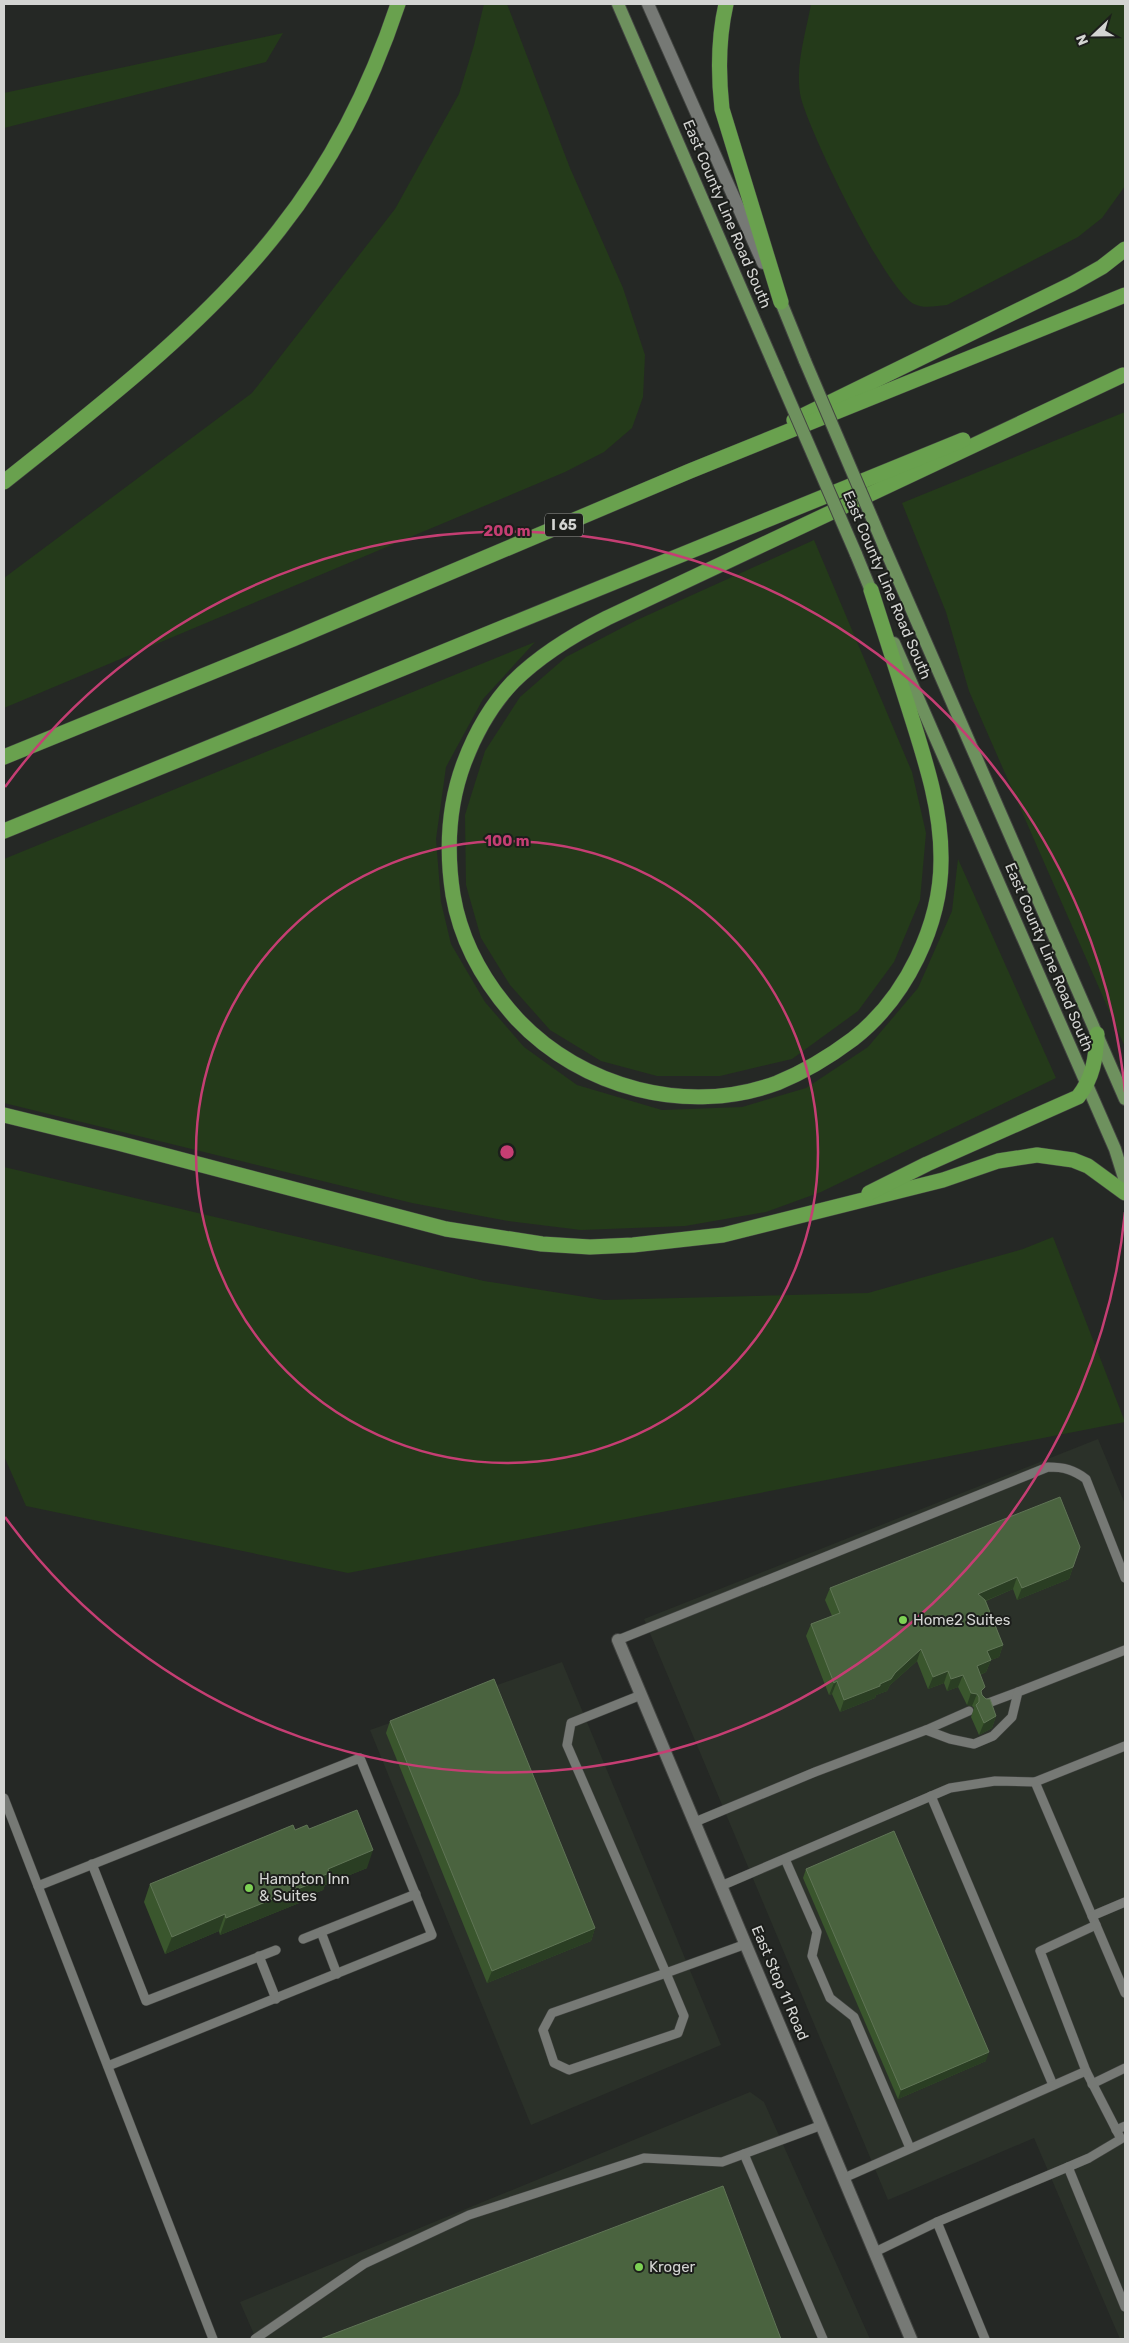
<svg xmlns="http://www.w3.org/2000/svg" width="1129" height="2343" font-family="Rubik,sans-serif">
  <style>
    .built { fill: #2b3129 }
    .green { fill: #243a1a }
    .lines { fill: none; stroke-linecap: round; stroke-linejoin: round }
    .service-casing { stroke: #424441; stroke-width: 10 }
    .minor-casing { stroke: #424441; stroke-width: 14 }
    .secondary-casing { stroke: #424441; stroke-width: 14 }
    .primary-casing { stroke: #424441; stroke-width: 14 }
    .motorway-casing { stroke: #424441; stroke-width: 16 }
    .service { stroke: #767975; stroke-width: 9 }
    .minor { stroke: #767975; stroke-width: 12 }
    .secondary { stroke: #767975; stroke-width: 12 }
    .primary { stroke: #6e915e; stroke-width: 12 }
    .motorway { stroke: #69a14e; stroke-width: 15 }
    .primary-bridge-casing { stroke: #424441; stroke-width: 14; stroke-linecap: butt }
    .primary-bridge { stroke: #6e915e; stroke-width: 12 }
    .wall { fill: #3a562d }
    .shaded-wall { fill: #2a3e23 }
    .building { fill: #4a633f; stroke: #607556 }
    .ring { fill: none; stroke: #c53e73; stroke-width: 2.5 }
    .poi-dot { fill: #7dd154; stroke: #1c1e1b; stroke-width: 2 }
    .labels { text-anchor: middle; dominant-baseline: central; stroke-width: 4; stroke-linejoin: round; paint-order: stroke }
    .shield { fill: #1c1e1b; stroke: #9c9d9b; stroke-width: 1 }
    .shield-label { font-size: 14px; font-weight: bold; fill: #d3d4d2 }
    .street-label { font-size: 15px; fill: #d3d4d2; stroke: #1c1e1b }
    .poi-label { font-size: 15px; fill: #d3d4d2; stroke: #1c1e1b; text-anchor: start }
    .centre { fill: #c53e73; stroke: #1c1e1b; stroke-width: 2.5 }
    .ring-label { font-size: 15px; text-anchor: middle; font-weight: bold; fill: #c53e73; stroke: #1c1e1b; stroke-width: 4; stroke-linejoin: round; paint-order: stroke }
  </style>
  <rect width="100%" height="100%" fill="#252825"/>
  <g class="built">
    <path d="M 1098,1439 L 1125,1504 L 1125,2339 L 1120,2339 L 1034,2138 L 888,2200 L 644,1619 Z"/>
    <path d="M 562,1662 L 721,2045 L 531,2125 L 370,1730 Z"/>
    <path d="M 750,2092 L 764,2102 L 870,2339 L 256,2339 L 240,2302 Z"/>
  </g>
  <g class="green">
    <path d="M 484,4 L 507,4 L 570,168 L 623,288 L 645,355 L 643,397 L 632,428 L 604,452 L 565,472 L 4,708 L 4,578 L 252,393 L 395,209 L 459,94 L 474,45 Z"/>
    <path d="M 811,4 L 1125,4 L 1125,186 L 1102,218 L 1078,237 L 947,305 C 936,306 924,309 914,304 C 885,289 810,133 801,98 C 794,68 806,33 811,4 Z"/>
    <path d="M 283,33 L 266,62 L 4,128 L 4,93 Z"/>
    <path d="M 1125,412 L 1125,1047 L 969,691 L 946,612 L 902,503 Z"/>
    <path d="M 814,540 L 912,772 L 926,833 L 920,900 L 894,962 L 858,1011 L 792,1059 L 720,1076 L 657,1076 L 601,1061 L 550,1030 L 510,985 L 481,938 L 466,885 L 465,815 L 485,751 L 520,697 L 566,657 L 637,620 Z"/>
    <path d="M 535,642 L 483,699 L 446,767 L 436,839 L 441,902 L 451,944 L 485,1002 L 524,1047 L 577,1085 L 662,1110 L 742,1107 L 806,1088 L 868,1047 L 918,988 L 952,911 L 958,859 L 1056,1078 L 821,1192 L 766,1212 L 685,1226 L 581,1230 L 508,1221 L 412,1203 L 4,1103 L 4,859 Z"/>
    <path d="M 4,1167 L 484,1281 L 604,1300 L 868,1293 L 1023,1249 L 1053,1237 L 1125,1422 L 348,1573 L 26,1506 L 4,1456 Z"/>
  </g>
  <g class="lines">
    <defs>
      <g id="service">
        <path d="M 618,1640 L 1048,1467 C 1064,1467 1074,1470 1086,1479 L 1125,1578"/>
        <path d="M 641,1695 L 571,1723 L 567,1745 L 666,1973 L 746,1944"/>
        <path d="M 983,1705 L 1018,1692"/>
        <path d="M 926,1730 L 969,1711"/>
        <path d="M 1035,1782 L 1125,1993"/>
        <path d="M 931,1796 L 1053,2085"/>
        <path d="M 4,1798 L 213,2339"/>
        <path d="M 695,1822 L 815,1772 L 926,1730 L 950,1739 L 974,1744 L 993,1736 L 1012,1717 L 1018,1692 L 1125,1650"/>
        <path d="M 785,1859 L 817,1932 L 812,1956 L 830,1998 L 854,2017 L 910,2148"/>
        <path d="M 92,1864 L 146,2001 L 276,1950"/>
        <path d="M 38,1886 L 360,1758 L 432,1935 L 108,2066"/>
        <path d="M 721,1886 L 950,1788 L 995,1781 L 1035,1782 L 1125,1746"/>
        <path d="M 1092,1916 L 1125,1902"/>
        <path d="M 321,1932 L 337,1974"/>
        <path d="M 303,1939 L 416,1894"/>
        <path d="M 259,1956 L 276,1999"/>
        <path d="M 666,1973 L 684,2016 L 678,2033 L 569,2070 L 554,2063 L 543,2030 L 552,2013 Z"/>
        <path d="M 1086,2071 L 1040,1951 L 1096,1925"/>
        <path d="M 1092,2084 L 1125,2068"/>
        <path d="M 1116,2130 L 1125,2126"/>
        <path d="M 744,2154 L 823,2339"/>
        <path d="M 844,2178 L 1086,2071 L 1121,2139 L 1089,2158 L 1068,2167 L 1125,2307"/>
        <path d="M 937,2222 L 1068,2167"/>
        <path d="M 875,2252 L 937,2222 L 985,2339"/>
        <path d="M 255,2339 L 364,2264 L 469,2215 L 644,2158 L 722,2162 L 822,2125"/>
      </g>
      <path id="minor" d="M 618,1640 L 911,2339"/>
      <path id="secondary" d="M 648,4 L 763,263"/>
      <g id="primary">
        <path d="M 618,4 L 778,374"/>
        <path d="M 781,302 L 805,361"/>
        <path d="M 883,544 L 1125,1099"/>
        <path d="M 856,554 L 874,598"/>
        <path d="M 894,643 L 1115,1149 L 1125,1181"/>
      </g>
      <g id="motorway">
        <path d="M 726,4 C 718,39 718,73 722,109 L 781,302"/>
        <path d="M 794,420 L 1072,284 L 1102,267 L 1125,249"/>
        <path d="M 4,482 C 98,407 205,325 279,230 C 332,163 371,85 398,4"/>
        <path d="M 871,590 C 884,631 897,672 910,712 C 925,760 941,807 941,857 C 942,924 906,998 853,1039 C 829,1057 804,1072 777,1083 C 687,1116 582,1088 517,1019 C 485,984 461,942 453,895 C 446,850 448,806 464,763 C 475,734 491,705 513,682 C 540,655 573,635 607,618 L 1123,375"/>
        <path d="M 4,757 L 293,639 L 690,471 L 1125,295"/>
        <path d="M 4,831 L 963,440"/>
        <path d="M 4,1115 L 118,1143 L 446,1229 L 542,1244 L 590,1247 L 633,1245 L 723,1235 L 943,1180 L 998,1161 L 1037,1155 L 1073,1160 L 1088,1166 L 1125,1193"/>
        <path d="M 869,1193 L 927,1164 L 1078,1097 C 1093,1078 1096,1058 1097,1034"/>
      </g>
    </defs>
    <use href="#service" class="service-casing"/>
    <use href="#minor" class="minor-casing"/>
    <use href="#secondary" class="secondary-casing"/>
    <use href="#primary" class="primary-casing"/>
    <use href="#motorway" class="motorway-casing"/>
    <use href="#service" class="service"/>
    <use href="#minor" class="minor"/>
    <use href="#secondary" class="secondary"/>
    <use href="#primary" class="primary"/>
    <use href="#motorway" class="motorway"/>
    <defs>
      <g id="primary-bridge">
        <path d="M 805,361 L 883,544"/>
        <path d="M 778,374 L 856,554"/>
      </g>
    </defs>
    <use href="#primary-bridge" class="primary-bridge-casing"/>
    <use href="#primary-bridge" class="primary-bridge"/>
  </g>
  <g class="wall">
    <path d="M 1073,1567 L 1069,1579 L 1017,1600 L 1013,1589 L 986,1601 L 1003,1645 L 999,1657 L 991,1660 L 986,1672 L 980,1675 L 982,1696 L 996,1716 L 992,1728 L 979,1735 L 971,1717 L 974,1708 L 972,1706 L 967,1705 L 958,1687 L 947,1691 L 944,1683 L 928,1689 L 917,1661 L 890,1685 L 887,1691 L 876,1695 L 875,1698 L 840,1712 L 832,1694 L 829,1695 L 806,1636 L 811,1624 L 832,1616 L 825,1600 L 830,1588 Z"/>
    <path d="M 390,1721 L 595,1928 L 591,1941 L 487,1983 L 386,1733 Z"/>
    <path d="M 309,1829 L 367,1868 L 325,1885 L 323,1890 L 311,1895 L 309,1899 L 220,1935 L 219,1931 L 165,1954 L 144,1902 L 150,1884 L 295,1830 Z"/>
    <path d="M 806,1869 L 986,2061 L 898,2099 L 803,1878 Z"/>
  </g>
  <g class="shaded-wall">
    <path d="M 1073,1567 L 1069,1579 L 1017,1600 L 1022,1588 Z"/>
    <path d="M 1017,1577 L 1013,1589 L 973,1606 L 978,1594 Z"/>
    <path d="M 1003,1645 L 999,1657 L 983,1663 L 987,1651 Z"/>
    <path d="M 921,1649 L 917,1661 L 890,1685 L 887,1691 L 876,1695 L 875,1698 L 840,1712 L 844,1700 L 880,1684 L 895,1673 Z"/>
    <path d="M 991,1660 L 986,1672 L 972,1678 L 977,1666 Z"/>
    <path d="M 948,1671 L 944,1683 L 928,1689 L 933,1677 Z"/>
    <path d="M 963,1675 L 958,1687 L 947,1691 L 951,1679 Z"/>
    <path d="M 837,1681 L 832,1694 L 829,1695 L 834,1683 Z"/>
    <path d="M 971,1693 L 977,1694 L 972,1706 L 967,1705 Z"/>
    <path d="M 996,1716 L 992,1728 L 979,1735 L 984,1723 Z"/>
    <path d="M 373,1850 L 367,1868 L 325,1885 L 323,1890 L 311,1895 L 309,1899 L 220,1935 L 226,1918 L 317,1878 L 328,1869 Z"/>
    <path d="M 225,1914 L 219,1931 L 165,1954 L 172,1937 Z"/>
    <path d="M 595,1928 L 591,1941 L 487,1983 L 492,1971 Z"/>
    <path d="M 989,2052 L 986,2061 L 898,2099 L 901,2090 Z"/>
  </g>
  <g class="building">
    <path d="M 1060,1497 L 1080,1547 L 1073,1567 L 1022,1588 L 1017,1577 L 978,1594 L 985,1600 L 1003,1645 L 987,1651 L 991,1660 L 977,1666 L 985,1687 L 981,1691 L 982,1695 L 986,1699 L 990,1699 L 996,1716 L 984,1723 L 976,1705 L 979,1702 L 979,1697 L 977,1694 L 971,1693 L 963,1675 L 951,1679 L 948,1671 L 933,1677 L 921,1649 L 895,1673 L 891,1679 L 880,1684 L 880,1686 L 844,1700 L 837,1681 L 834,1683 L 811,1624 L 840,1613 L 830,1588 Z"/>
    <path d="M 494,1679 L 595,1928 L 492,1971 L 390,1721 Z"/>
    <path d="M 357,1810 L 373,1850 L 328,1869 L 329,1873 L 317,1878 L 315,1882 L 226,1918 L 225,1914 L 172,1937 L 150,1884 L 293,1825 L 295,1830 L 307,1825 L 309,1829 Z"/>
    <path d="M 894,1831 L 989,2052 L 901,2090 L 806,1869 Z"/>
    <path d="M 723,2186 L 781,2339 L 320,2339 Z"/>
  </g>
  <g class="ring">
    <circle cx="507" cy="1152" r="311"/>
    <path d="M1125 1212A621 621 0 0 1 5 1517M5 787A621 621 0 0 1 1125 1092"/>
  </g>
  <g class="poi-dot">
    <circle cx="903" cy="1620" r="5"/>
    <circle cx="249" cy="1888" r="5"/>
    <circle cx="639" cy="2267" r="5"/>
  </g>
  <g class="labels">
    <rect class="shield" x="545" y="513.5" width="38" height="23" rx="4"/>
    <g class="shield-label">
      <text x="564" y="525">I 65</text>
    </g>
    <g class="street-label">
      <text transform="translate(727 214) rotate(67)">East County Line Road South</text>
      <text transform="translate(887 585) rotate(67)">East County Line Road South</text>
      <text transform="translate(1049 957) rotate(67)">East County Line Road South</text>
      <text transform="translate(780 1983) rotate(67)">East Stop 11 Road</text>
    </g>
    <g class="poi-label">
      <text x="913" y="1620">Home2 Suites</text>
      <text x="259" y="1879">Hampton Inn<tspan x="259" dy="17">&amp; Suites</tspan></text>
      <text x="649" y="2267">Kroger</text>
    </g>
  </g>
  <circle cx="507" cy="1152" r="8" class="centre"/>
  <g class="ring-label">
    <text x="507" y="536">200 m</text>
    <text x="507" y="846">100 m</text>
  </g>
  <rect width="1129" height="2343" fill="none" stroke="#d3d4d2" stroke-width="10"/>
  <g transform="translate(1094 35) rotate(248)" stroke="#1c1e1b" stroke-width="4" paint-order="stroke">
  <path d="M0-4L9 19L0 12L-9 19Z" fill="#d3d4d2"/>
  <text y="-8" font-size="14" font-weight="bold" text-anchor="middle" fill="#d3d4d2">N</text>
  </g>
</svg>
